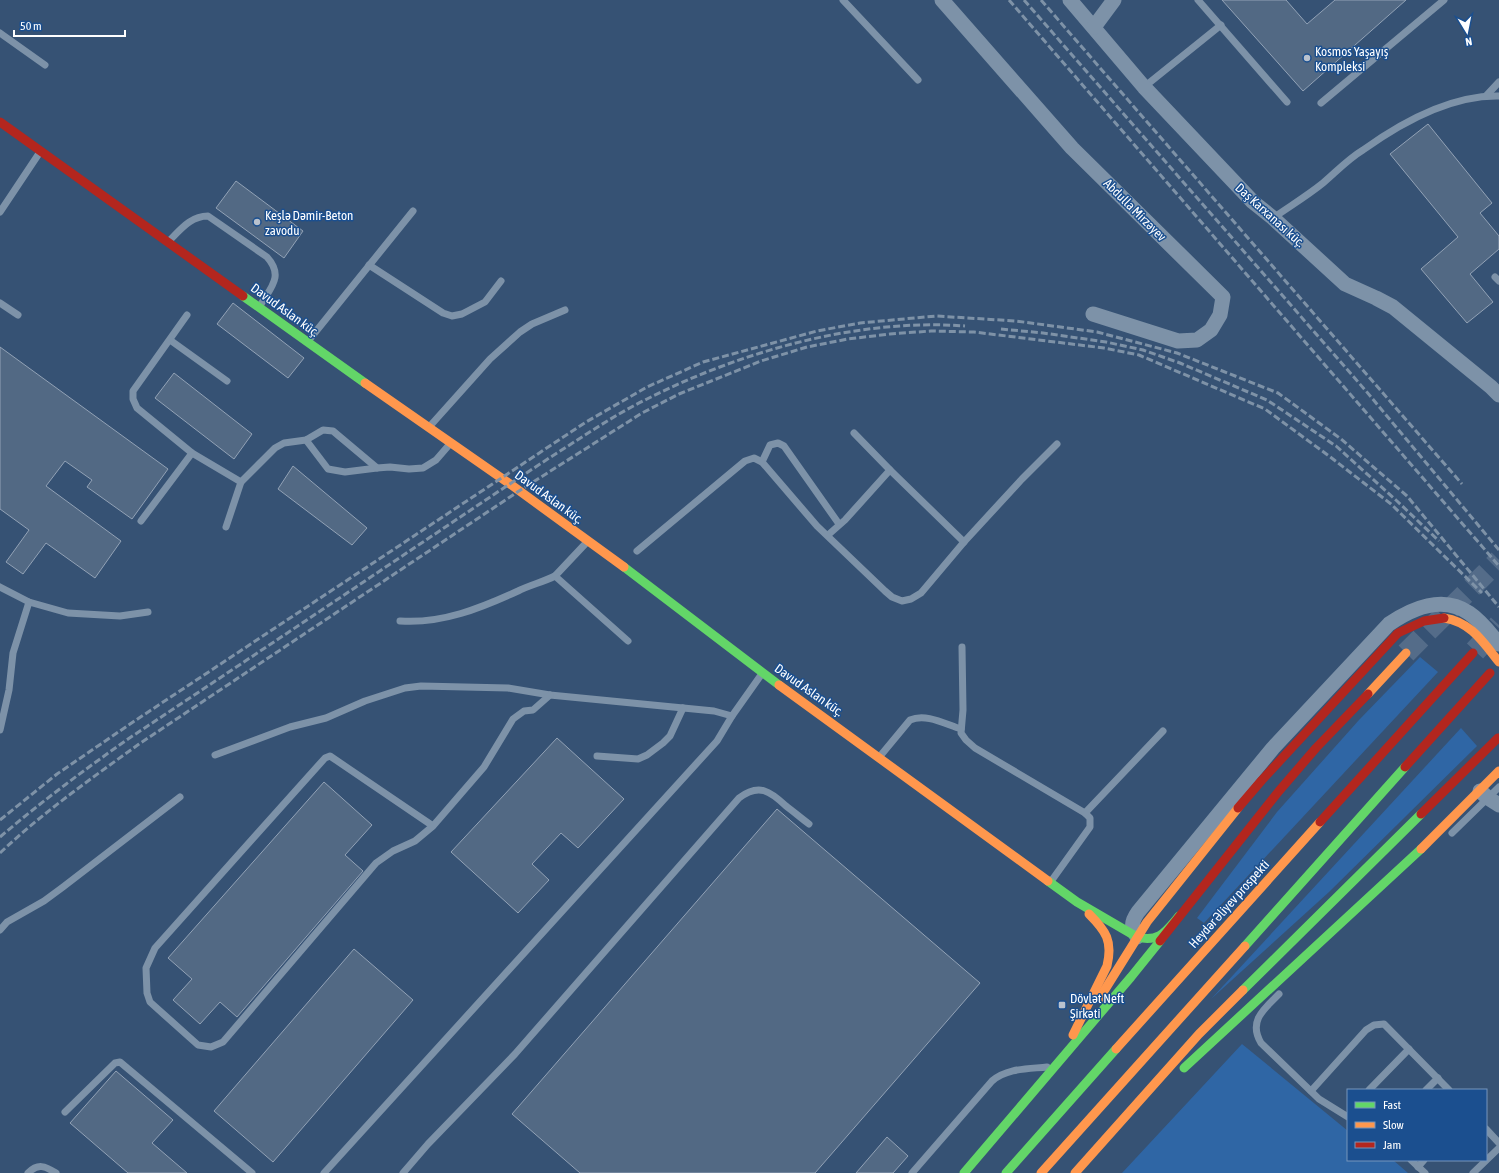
<svg xmlns="http://www.w3.org/2000/svg" width="1499" height="1173" font-family="'Asap Condensed',sans-serif">
  <style>
    .green { fill: #2f66a5 }
    .building { fill: #526984; stroke: #92a2b6 }
    .lines { fill: none; stroke-linecap: round; stroke-linejoin: round }
    .secondary-tunnel { stroke: #546c89; stroke-width: 21; stroke-dasharray: 21 10; stroke-linecap: butt }
    .highway-tunnel { stroke: #546c89; stroke-width: 22; stroke-dasharray: 22 11; stroke-linecap: butt }
    .lane { stroke: #7d92a8; stroke-width: 7 }
    .street { stroke: #7d92a8; stroke-width: 15 }
    .fast { stroke: #63d668; stroke-width: 9 }
    .slow { stroke: #ff974d; stroke-width: 9 }
    .jam { stroke: #b3261e; stroke-width: 9 }
    .rail { stroke: #7e92a7; stroke-width: 3; stroke-dasharray: 7 3; stroke-linecap: butt }
    .poi-dot { fill: #b9c2ce; stroke: #1b4f8f; stroke-width: 1.5 }
    .labels { text-anchor: middle; dominant-baseline: central; stroke-width: 3; stroke-linejoin: round; paint-order: stroke }
    .poi-label { font-size: 13px; fill: #fff; stroke: #1b4f8f; text-anchor: start }
    .street-label { font-size: 13px; fill: #fff; stroke: #1b4f8f }
  </style>
  <rect width="100%" height="100%" fill="#365274"/>
  <g class="green">
    <path d="M 1420,657 L 1438,672 L 1204,923 L 1197,918 L 1277,812 L 1359,720 Z"/>
    <path d="M 1461,728 L 1477,746 L 1329,892 L 1211,999 Z"/>
    <path d="M 1242,1044 L 1348,1131 L 1348,1160 L 1393,1160 L 1408,1173 L 1122,1173 Z"/>
  </g>
  <g class="building">
    <path d="M 1222,0 L 1286,0 L 1307,24 L 1335,0 L 1406,0 L 1303,91 Z"/>
    <path d="M 1428,124 L 1492,203 L 1480,213 L 1499,236 L 1499,249 L 1470,274 L 1493,302 L 1467,323 L 1421,269 L 1458,237 L 1390,154 Z"/>
    <path d="M 236,181 L 303,231 L 284,258 L 216,208 Z"/>
    <path d="M 233,303 L 304,358 L 288,378 L 217,324 Z"/>
    <path d="M 0,347 L 168,469 L 132,519 L 87,487 L 92,480 L 65,461 L 46,486 L 121,541 L 95,578 L 46,543 L 23,574 L 6,562 L 29,530 L 0,509 Z"/>
    <path d="M 174,373 L 252,434 L 234,459 L 155,398 Z"/>
    <path d="M 293,466 L 367,528 L 352,545 L 278,489 Z"/>
    <path d="M 557,738 L 624,799 L 578,848 L 561,833 L 532,864 L 549,880 L 518,913 L 451,852 Z"/>
    <path d="M 324,782 L 372,825 L 345,855 L 363,871 L 237,1017 L 220,1002 L 200,1024 L 173,1000 L 192,979 L 168,958 Z"/>
    <path d="M 777,809 L 980,983 L 815,1173 L 580,1173 L 512,1114 Z"/>
    <path d="M 354,949 L 413,1000 L 273,1162 L 214,1111 Z"/>
    <path d="M 116,1071 L 173,1120 L 152,1143 L 187,1173 L 128,1173 L 70,1123 Z"/>
    <path d="M 887,1137 L 908,1156 L 893,1173 L 856,1173 Z"/>
  </g>
  <g class="lines">
    <path class="secondary-tunnel" d="M 1406,653 L 1499,560"/>
    <path class="highway-tunnel" d="M 1475,651 L 1499,625"/>
    <g class="lane">
      <path d="M 843,0 L 918,80"/>
      <path d="M 1198,0 L 1287,102"/>
      <path d="M 0,33 L 45,65"/>
      <path d="M 1144,87 L 1221,25"/>
      <path d="M 1486,96 L 1499,82"/>
      <path d="M 1321,103 L 1444,0"/>
      <path d="M 0,212 L 40,152"/>
      <path d="M 1273,218 C 1290,206 1307,196 1323,183 C 1336,172 1348,159 1363,150 C 1402,122 1450,95 1499,96"/>
      <path d="M 170,240 C 181,229 191,216 208,216 L 267,257 C 284,276 271,287 260,306"/>
      <path d="M 369,265 L 443,313 L 452,316 L 462,314 L 485,302 L 501,281"/>
      <path d="M 1495,277 L 1499,281"/>
      <path d="M 0,303 L 18,315"/>
      <path d="M 187,315 L 133,391 L 133,399 L 137,408 L 192,453 L 241,482"/>
      <path d="M 170,340 L 227,381"/>
      <path d="M 309,340 L 413,211"/>
      <path d="M 430,426 L 490,359 L 520,332 L 532,324 L 565,310"/>
      <path d="M 306,440 L 328,469 L 345,472 L 377,468"/>
      <path d="M 762,462 L 770,445 L 778,443 L 784,446 L 839,524"/>
      <path d="M 890,470 L 964,542"/>
      <path d="M 141,521 L 192,453"/>
      <path d="M 226,527 L 241,482 L 275,448 L 284,443 L 306,440 L 323,430 L 333,431 L 377,468 L 390,467 L 409,469 L 423,468 L 436,460 L 449,445"/>
      <path d="M 828,535 L 845,520 L 890,470 L 854,433"/>
      <path d="M 637,551 L 745,461 L 754,458 L 762,462 L 817,526 L 885,591 L 892,597 L 902,601 L 911,599 L 921,593 L 964,542 L 1022,479 L 1057,444"/>
      <path d="M 555,576 L 587,542"/>
      <path d="M 0,587 L 29,602 L 68,613 L 120,616 L 148,612"/>
      <path d="M 400,621 C 442,624 481,608 518,591 C 530,585 543,582 555,576 L 628,641"/>
      <path d="M 962,647 L 963,710 L 961,733 L 966,740 L 975,748 L 1085,813 L 1090,818 L 1090,827 L 1052,880"/>
      <path d="M 0,730 L 9,690 L 13,653 L 29,602"/>
      <path d="M 215,755 L 290,727 L 326,718 L 365,701 L 405,688 L 421,686 L 508,688 L 550,695 L 714,711 L 732,716 L 761,675"/>
      <path d="M 881,755 L 910,720 C 926,713 945,724 961,729"/>
      <path d="M 597,756 L 638,759 L 647,755 L 663,743 L 670,736 L 683,708"/>
      <path d="M 1085,813 L 1163,731"/>
      <path d="M 433,826 L 330,756 L 325,758 L 155,948 L 146,968 L 147,993 L 150,1002 L 198,1045 L 211,1047 L 223,1042 L 376,863 L 393,851 L 415,841 L 433,826 L 484,767 L 513,719 L 524,711 L 533,710 L 550,695"/>
      <path d="M 1452,833 L 1499,787"/>
      <path d="M 0,930 L 7,922 L 44,901 L 63,887 L 180,797"/>
      <path d="M 1279,994 C 1264,1009 1248,1021 1261,1043 L 1319,1099 L 1348,1117"/>
      <path d="M 1369,1090 L 1409,1049"/>
      <path d="M 1426,1090 L 1438,1078"/>
      <path d="M 1311,1091 L 1366,1030 L 1374,1025 L 1384,1024 L 1449,1090"/>
      <path d="M 65,1112 L 115,1063 L 120,1062 L 252,1173"/>
      <path d="M 1486,1129 L 1499,1143"/>
      <path d="M 1411,1160 L 1425,1173"/>
      <path d="M 1418,1167 L 1424,1160"/>
      <path d="M 28,1173 C 38,1163 45,1166 56,1173"/>
      <path d="M 324,1173 L 717,741 L 732,716"/>
      <path d="M 403,1173 L 428,1144 L 515,1054 L 739,798 C 759,783 770,791 786,806 C 794,812 801,818 809,824"/>
      <path d="M 912,1173 L 992,1081 C 1007,1068 1028,1069 1047,1067"/>
      <path d="M 1473,1173 L 1499,1148"/>
    </g>
    <g class="street">
      <path d="M 942,0 L 1072,148 L 1223,297 L 1220,315 L 1211,330 L 1197,340 L 1178,341 L 1093,314"/>
      <path d="M 1070,0 L 1144,87 L 1253,202 L 1273,218 L 1345,284 L 1376,298 L 1393,307 L 1491,387 L 1499,395"/>
      <path d="M 1094,27 L 1114,0"/>
      <path d="M 1480,791 L 1488,798 L 1499,805"/>
      <path d="M 1137,937 C 1131,927 1131,922 1138,912 L 1273,748 L 1389,624 C 1412,608 1443,595 1469,613 C 1481,621 1490,633 1499,644"/>
    </g>
    <g class="fast">
      <path d="M 243,296 L 365,383"/>
      <path d="M 624,567 L 779,685"/>
      <path d="M 1048,881 L 1077,902 L 1137,937 C 1159,943 1166,931 1179,916"/>
      <path d="M 1245,946 L 1405,767"/>
      <path d="M 1243,990 L 1421,814"/>
      <path d="M 1184,1068 L 1421,849"/>
      <path d="M 964,1173 L 1131,977 L 1160,941"/>
      <path d="M 1006,1173 L 1116,1049"/>
    </g>
    <g class="slow">
      <path d="M 365,383 L 510,484 L 624,567"/>
      <path d="M 1444,618 C 1471,622 1483,642 1499,662"/>
      <path d="M 779,685 L 1048,881"/>
      <path d="M 1368,694 L 1406,653"/>
      <path d="M 1421,849 L 1499,771"/>
      <path d="M 1099,999 L 1147,922 L 1238,808"/>
      <path d="M 1073,1035 L 1107,966 C 1113,941 1106,931 1089,914"/>
      <path d="M 1116,1049 L 1320,822"/>
      <path d="M 1041,1173 L 1245,946"/>
      <path d="M 1075,1173 L 1199,1034 L 1243,990"/>
    </g>
    <g class="jam">
      <path d="M 0,122 L 243,296"/>
      <path d="M 1405,767 L 1490,673"/>
      <path d="M 1238,808 L 1262,780 L 1398,633 L 1424,621 L 1444,618"/>
      <path d="M 1421,814 L 1498,738"/>
      <path d="M 1320,822 L 1473,653"/>
      <path d="M 1160,941 L 1279,791 L 1316,748 L 1368,694"/>
    </g>
    <g class="rail">
      <path d="M 1009,0 L 1499,566"/>
      <path d="M 1024,0 L 1366,391 L 1499,550"/>
      <path d="M 1041,0 L 1462,484"/>
      <path d="M 1001,329 L 1043,333 L 1106,342 L 1143,350 L 1180,363 L 1267,400 L 1336,446 L 1397,501 L 1439,541"/>
      <path d="M 0,820 L 57,774 L 133,722 L 586,422 L 647,387 L 703,362 L 817,331 L 860,323 L 936,316 L 1016,321 L 1097,332 L 1177,353 L 1278,393 L 1341,439 L 1407,496 L 1499,607"/>
      <path d="M 0,837 C 41,802 84,770 128,739 C 223,676 319,612 414,548 C 462,516 509,484 557,453 C 587,434 616,414 647,399 C 742,351 859,318 965,326"/>
      <path d="M 0,853 C 42,813 92,778 139,744 L 519,491 L 642,413 L 679,394 L 761,361 L 807,347 L 848,339 L 890,334 L 931,331 L 974,332 L 1104,348 L 1139,355 L 1265,409 L 1329,456 L 1391,504 L 1482,593"/>
    </g>
  </g>
  <g class="poi-dot">
    <circle cx="1307" cy="58" r="4"/>
    <circle cx="257" cy="222" r="4"/>
    <rect x="1058" y="1001" width="8" height="8" rx="2"/>
  </g>
  <g class="labels">
    <g class="poi-label">
      <text x="1315" y="51">Kosmos Yaşayış<tspan x="1315" dy="15">Kompleksi</tspan></text>
      <text x="265" y="215">Keşlə Dəmir-Beton<tspan x="265" dy="15">zavodu</tspan></text>
      <text x="1070" y="998">Dövlət Neft<tspan x="1070" dy="15">Şirkəti</tspan></text>
    </g>
    <g class="street-label">
      <text transform="translate(1135 210) rotate(45)">Abdulla Mirzəyev</text>
      <text transform="translate(1270 215) rotate(42)">Daş Karxanası küç.</text>
      <text transform="translate(285 310) rotate(36)">Davud Aslan küç.</text>
      <text transform="translate(549 497) rotate(36)">Davud Aslan küç.</text>
      <text transform="translate(809 690) rotate(35)">Davud Aslan küç.</text>
      <text transform="translate(1229 904) rotate(-48)">Heydər Əliyev prospekti</text>
    </g>
  </g>
  <rect x="1347" y="1089" width="140" height="72" fill="#1b4f8f" stroke="#7695bc"/>
  <rect x="1355" y="1102" width="20" height="6" fill="#63d668" stroke="#7695bc"/>
  <text x="1383" y="1109" font-size="12" fill="#ffffff">Fast</text>
  <rect x="1355" y="1122" width="20" height="6" fill="#ff974d" stroke="#7695bc"/>
  <text x="1383" y="1129" font-size="12" fill="#ffffff">Slow</text>
  <rect x="1355" y="1142" width="20" height="6" fill="#b3261e" stroke="#7695bc"/>
  <text x="1383" y="1149" font-size="12" fill="#ffffff">Jam</text>
  <g transform="translate(1467 32) rotate(170)" stroke="#1b4f8f" stroke-width="3" paint-order="stroke">
  <path d="M0-3L7 15L0 10L-7 15Z" fill="#ffffff"/>
  <text y="-6" font-size="11" font-weight="bold" text-anchor="middle" fill="#ffffff">N</text>
  </g>
  <path d="M14 30v6h111v-6" fill="none" stroke="#ffffff" stroke-width="2"/>
  <text x="20" y="30" font-size="12" fill="#ffffff" stroke="#1b4f8f" stroke-width="3" paint-order="stroke">50 m</text>
</svg>
